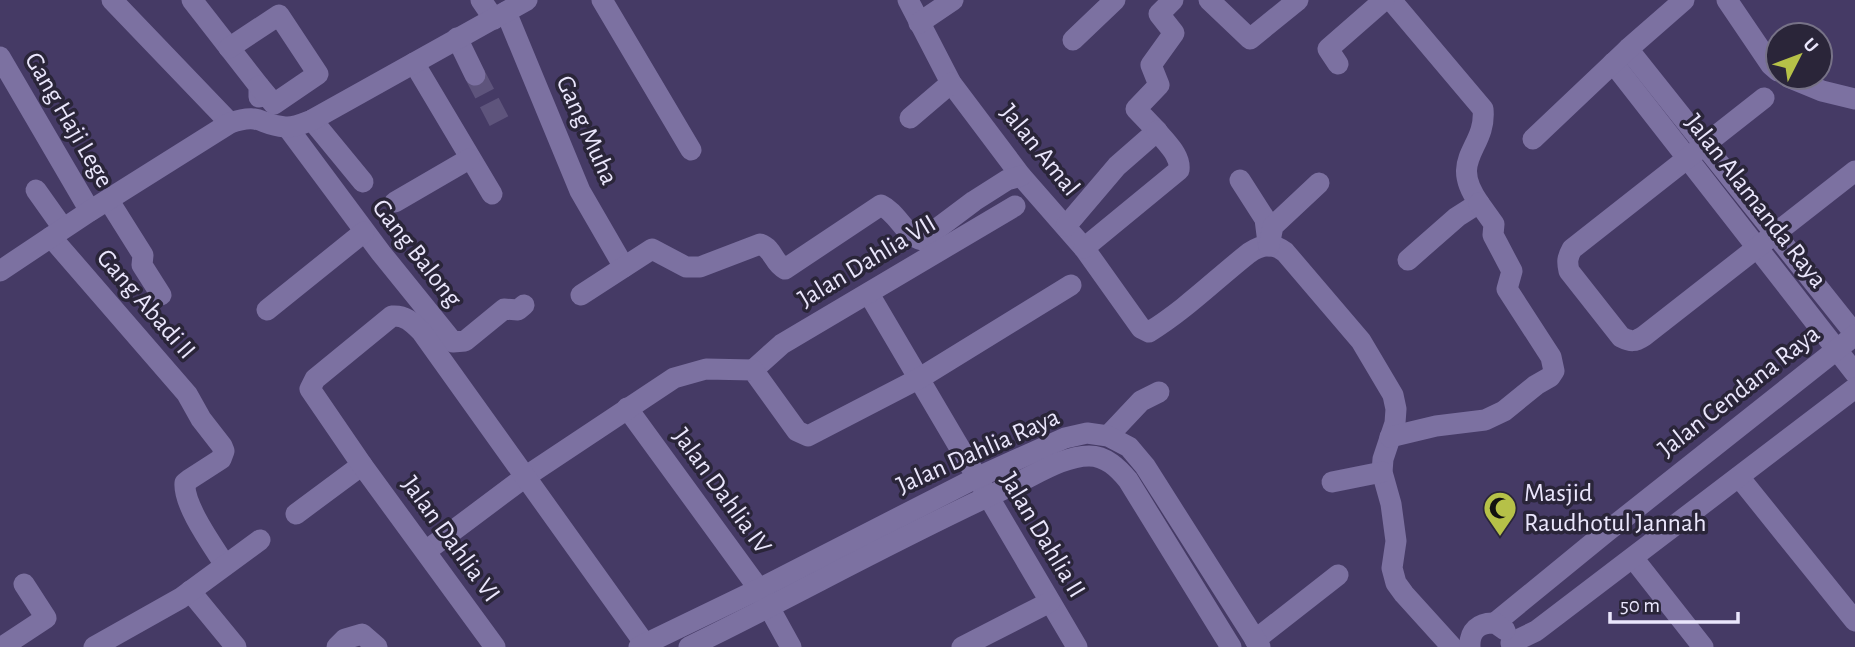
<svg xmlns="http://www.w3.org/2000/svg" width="1855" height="647" font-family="'Alegreya Sans',sans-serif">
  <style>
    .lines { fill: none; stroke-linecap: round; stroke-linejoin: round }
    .minor-tunnel { stroke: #5e547c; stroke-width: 21; stroke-dasharray: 21 10; stroke-linecap: butt }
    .minor { stroke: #7c71a1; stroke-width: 21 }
    .labels { text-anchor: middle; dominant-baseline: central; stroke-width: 7; stroke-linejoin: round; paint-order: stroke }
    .street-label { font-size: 26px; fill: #eae6fc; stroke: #2a2539 }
    .poi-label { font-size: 26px; fill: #eae6fc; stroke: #2a2539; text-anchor: start }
  </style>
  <rect width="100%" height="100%" fill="#453a65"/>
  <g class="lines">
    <path class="minor-tunnel" d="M 475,75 L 501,125"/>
    <g class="minor">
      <path d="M 112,0 L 230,123"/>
      <path d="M 192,0 L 259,86 L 259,97"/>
      <path d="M 481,0 L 494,19"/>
      <path d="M 602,0 L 691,150"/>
      <path d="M 908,0 L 951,83 L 1021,176 L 1084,248 L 1141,328 L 1149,332 C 1185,310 1216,279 1249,253 C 1262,244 1273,243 1285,252 L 1361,341 L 1393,395 L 1396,409 L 1395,423 L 1383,459 L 1382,472 L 1391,504 L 1396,541 L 1392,568 L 1396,583 L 1404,594 L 1452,647"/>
      <path d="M 1209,0 L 1250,39 L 1298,0"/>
      <path d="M 1391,0 L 1483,109 C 1487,149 1447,158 1479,203 L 1457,217 L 1408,260"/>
      <path d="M 1727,0 L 1771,65 L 1778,71"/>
      <path d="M 506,12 L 580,191 L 624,267"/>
      <path d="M 919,23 L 953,0"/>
      <path d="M 457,38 L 475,75"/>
      <path d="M 1073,40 L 1115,0"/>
      <path d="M 229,48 L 279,15 L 318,74 L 274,104 L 259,86"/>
      <path d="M 1628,49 L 1855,334"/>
      <path d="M 0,57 L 90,211"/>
      <path d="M 414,63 L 492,194"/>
      <path d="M 1613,63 L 1855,373"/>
      <path d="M 1338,64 L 1328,49 L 1384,0"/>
      <path d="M 1788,77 L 1822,91 L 1855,99"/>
      <path d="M 1764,98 L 1572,249 C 1567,258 1567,262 1569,271 L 1621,337 C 1631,342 1635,342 1644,336 L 1855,171"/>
      <path d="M 910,118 L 951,83"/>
      <path d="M 312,120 L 363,182"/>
      <path d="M 288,128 L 381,253 L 453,342 L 465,341 L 504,309 L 518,310 L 524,305"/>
      <path d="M 1533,139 L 1628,49 L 1684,0"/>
      <path d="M 1240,180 L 1265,219 L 1268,243"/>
      <path d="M 36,190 L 63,228"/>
      <path d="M 109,201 L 143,255 L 142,265 L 161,295"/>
      <path d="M 395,202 L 469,159"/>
      <path d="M 1066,226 L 1117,166 L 1157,131 L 1136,109 L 1159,85 L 1151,65 L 1174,33 L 1159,14 L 1173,0"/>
      <path d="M 51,237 L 187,394 L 201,419 L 222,446 L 224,451 L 221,459 L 190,479 L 185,483 C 183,505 213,546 225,565"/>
      <path d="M 1269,246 L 1273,226 L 1319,183"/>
      <path d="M 1084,248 L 1179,170 C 1181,155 1166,143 1157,131"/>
      <path d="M 0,271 L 90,211 L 230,123 C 261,112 259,125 285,127 C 294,128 304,123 312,120 L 527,0"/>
      <path d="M 869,294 L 1077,647"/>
      <path d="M 581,295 L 652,249 L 686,267 L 700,267 L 760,244 C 774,249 773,263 785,269 L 881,205 C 898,213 904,235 922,240 L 974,201 L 1007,180 L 1021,176"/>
      <path d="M 267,310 L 364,232"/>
      <path d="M 753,370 L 782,344 L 1015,206"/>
      <path d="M 627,408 L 759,589 L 791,647"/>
      <path d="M 1108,436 L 1141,401 L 1159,392"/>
      <path d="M 1390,437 L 1436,426 L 1485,420 L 1504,411 L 1536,385 L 1550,377 L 1554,371 L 1551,357 L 1507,289 L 1512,271 L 1493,235 L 1494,224 L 1479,203"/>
      <path d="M 1739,477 L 1855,621"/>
      <path d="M 1332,482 L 1382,472"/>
      <path d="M 296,514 L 362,465"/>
      <path d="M 426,551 L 525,477 L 674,378 L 706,369 L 753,370 L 797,431 L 808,436 L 920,378 L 1071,285"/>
      <path d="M 1633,558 L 1703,647"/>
      <path d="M 190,591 L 236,647"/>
      <path d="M 1495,623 L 1605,533 L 1855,335"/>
      <path d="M 1255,640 L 1338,575"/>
      <path d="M 1511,643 L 1536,631 L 1855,388"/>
      <path d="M 2,647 L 46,618 L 24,584"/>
      <path d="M 94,647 L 181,598 L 260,540"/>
      <path d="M 337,647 L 345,639 L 362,634 L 377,647"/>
      <path d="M 495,647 L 362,465 L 310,389 L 315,379 L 392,316 C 405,315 412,322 421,331 L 645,644"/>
      <path d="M 639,647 L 759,589 L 976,478 L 1065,438 L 1087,433 L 1108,436 L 1129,447 L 1145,466 L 1260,647"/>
      <path d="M 689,647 C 798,594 904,534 1015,484 C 1037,474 1064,456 1089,456 C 1106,456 1118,468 1128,480 L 1231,647"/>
      <path d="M 962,647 L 1050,602"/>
      <path d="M 1470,647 C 1469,631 1479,622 1495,623 L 1505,630"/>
    </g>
  </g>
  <defs>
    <symbol id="mosque-pin" viewBox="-11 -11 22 30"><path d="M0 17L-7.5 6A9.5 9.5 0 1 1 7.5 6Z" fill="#b6c148" stroke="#2a2539"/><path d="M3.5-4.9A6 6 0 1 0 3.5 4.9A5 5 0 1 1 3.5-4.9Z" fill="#111"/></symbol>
  </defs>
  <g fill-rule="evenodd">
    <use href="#mosque-pin" x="1481" y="489" width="38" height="52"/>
  </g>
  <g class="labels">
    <g class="street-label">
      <text transform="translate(69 120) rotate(60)">Gang Haji Lege</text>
      <text transform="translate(587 130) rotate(66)">Gang Muha</text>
      <text transform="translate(1040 150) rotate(51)">Jalan Amal</text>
      <text transform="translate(1756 201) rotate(52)">Jalan Alamanda Raya</text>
      <text transform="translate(417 253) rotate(52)">Gang Balong</text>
      <text transform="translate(867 261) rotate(-31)">Jalan Dahlia VII</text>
      <text transform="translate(146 304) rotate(49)">Gang Abadi II</text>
      <text transform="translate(1739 391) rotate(-38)">Jalan Cendana Raya</text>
      <text transform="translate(978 451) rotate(-24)">Jalan Dahlia Raya</text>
      <text transform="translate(722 491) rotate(54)">Jalan Dahlia IV</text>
      <text transform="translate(1043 535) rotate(59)">Jalan Dahlia II</text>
      <text transform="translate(451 539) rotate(54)">Jalan Dahlia VI</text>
    </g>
    <g class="poi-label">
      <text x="1524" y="493">Masjid<tspan x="1524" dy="30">Raudhotul Jannah</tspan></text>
    </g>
  </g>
  <g transform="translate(1799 56) rotate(48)"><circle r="33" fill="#2a2539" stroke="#777287" stroke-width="2"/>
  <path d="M0-5L12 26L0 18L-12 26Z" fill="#b6c148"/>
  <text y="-10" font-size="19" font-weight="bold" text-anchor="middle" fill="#eae6fc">U</text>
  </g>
  <path d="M1610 612v10h128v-10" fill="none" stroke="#eae6fc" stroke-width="3.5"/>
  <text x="1620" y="612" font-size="21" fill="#eae6fc" stroke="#2a2539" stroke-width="5" paint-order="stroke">50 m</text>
</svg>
